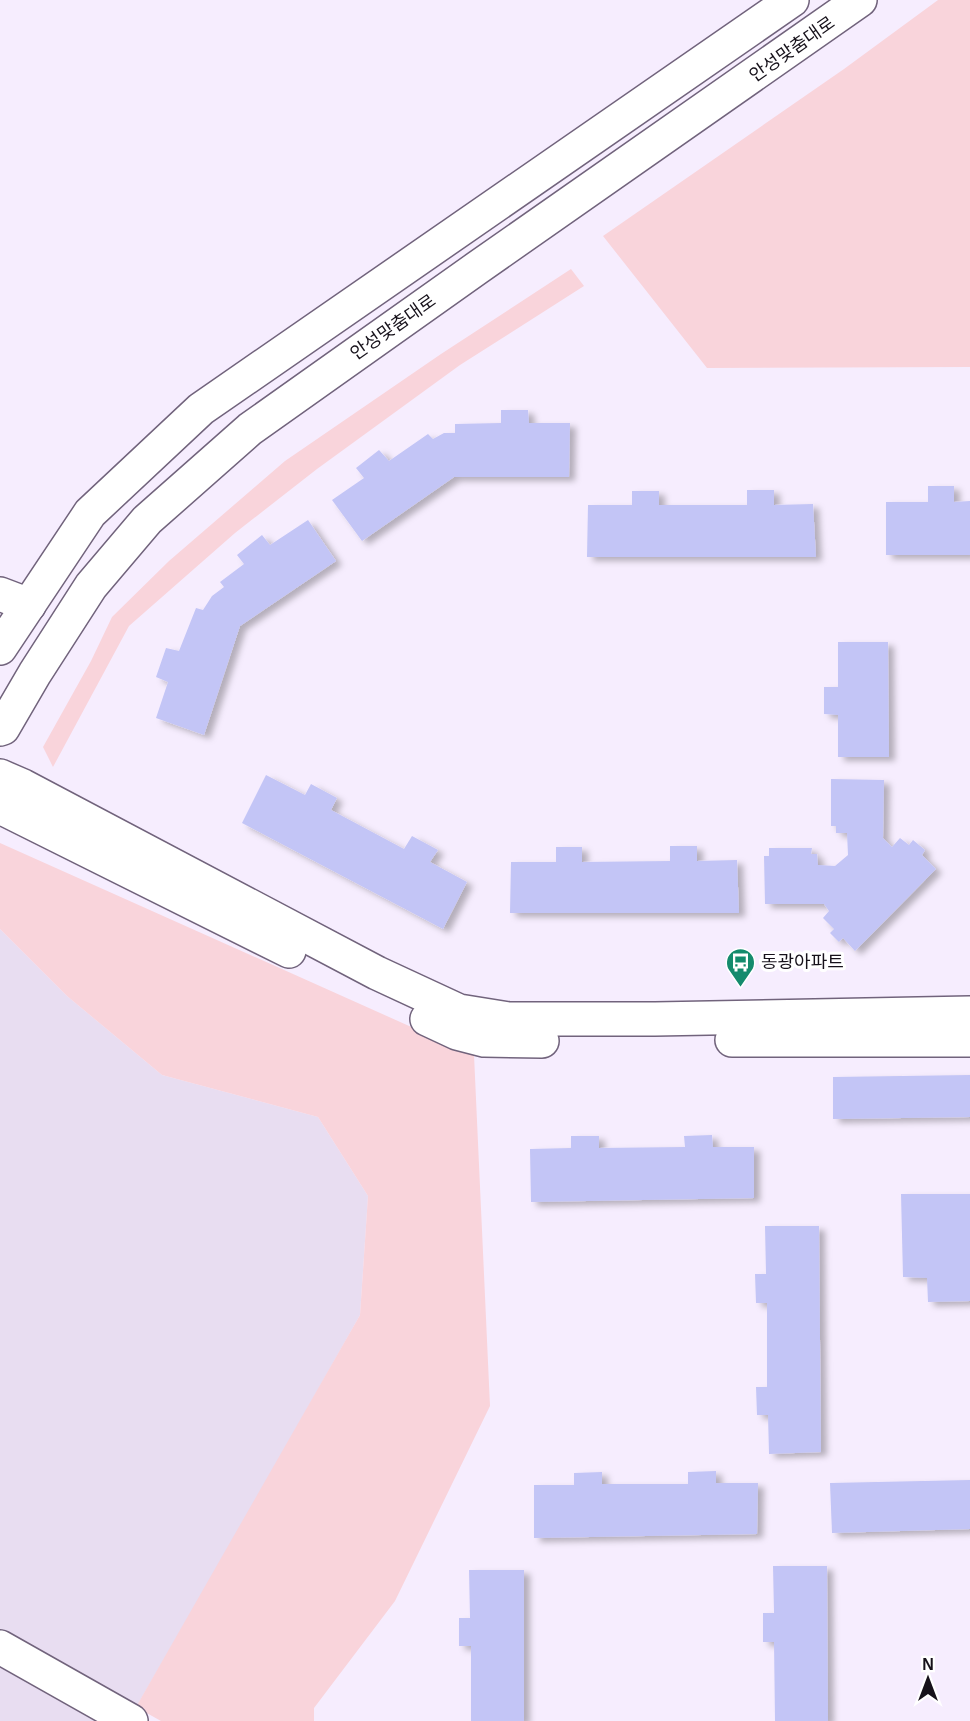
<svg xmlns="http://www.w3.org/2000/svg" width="970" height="1721" font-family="Arial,'Noto Sans KR',sans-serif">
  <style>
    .built { fill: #e8ddf1 }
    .green { fill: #f9d4db }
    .building { fill: #c3c5f6; filter: url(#shadow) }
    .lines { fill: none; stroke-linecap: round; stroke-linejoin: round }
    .minor-casing { stroke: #71637c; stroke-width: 36 }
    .major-casing { stroke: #71637c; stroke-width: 36 }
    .minor { stroke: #fff; stroke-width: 33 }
    .major { stroke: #fff; stroke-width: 33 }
    .labels { text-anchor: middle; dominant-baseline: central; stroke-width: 6; stroke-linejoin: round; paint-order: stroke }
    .street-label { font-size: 18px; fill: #16111a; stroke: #fff }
    .poi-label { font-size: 18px; fill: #16111a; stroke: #fff; text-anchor: start }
  </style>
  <defs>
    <filter id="shadow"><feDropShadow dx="6" dy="4" stdDeviation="3" flood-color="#0004"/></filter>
  </defs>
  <rect width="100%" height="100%" fill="#f6edfe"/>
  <path class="built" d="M 0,929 L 67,996 L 162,1075 L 318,1117 L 368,1196 L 360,1315 L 222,1559 L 128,1721 L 0,1721 Z"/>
  <g class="green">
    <path d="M 938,0 L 970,0 L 970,367 L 707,368 L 603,236 L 844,69 Z"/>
    <path d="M 571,269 L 584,286 L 460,365 L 317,469 L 235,533 L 129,626 L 53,767 L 43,747 L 91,661 L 112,617 L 169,561 L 285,461 L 441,354 Z"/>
    <path d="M 0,843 L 474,1055 L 490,1406 L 395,1601 L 314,1708 L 314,1721 L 161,1721 L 136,1707 L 360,1315 L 368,1196 L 318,1117 L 162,1075 L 67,996 L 0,929 Z"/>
  </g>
  <g class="building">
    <path d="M 501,410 L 528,410 L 529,423 L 570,423 L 569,477 L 454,477 L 362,541 L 332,500 L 364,478 L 356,468 L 379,450 L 389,461 L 428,434 L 433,439 L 444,433 L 455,433 L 455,424 L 501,423 Z"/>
    <path d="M 928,486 L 954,486 L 954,502 L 970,501 L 970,555 L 886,555 L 886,502 L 928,502 Z"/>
    <path d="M 747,490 L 774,490 L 774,505 L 813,504 L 816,557 L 587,557 L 588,505 L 632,505 L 632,491 L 659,491 L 659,505 L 747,505 Z"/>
    <path d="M 308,520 L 336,561 L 240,626 L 204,735 L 156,718 L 168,682 L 156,677 L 166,648 L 179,651 L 196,608 L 203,610 L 212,596 L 224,587 L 220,582 L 244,564 L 237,555 L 262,535 L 270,545 Z"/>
    <path d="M 838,642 L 888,642 L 889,757 L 838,757 L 838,715 L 824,714 L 824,687 L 838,687 Z"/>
    <path d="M 266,775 L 305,795 L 311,784 L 337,798 L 331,810 L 404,849 L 412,836 L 438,850 L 430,862 L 467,882 L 443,929 L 242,823 Z"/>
    <path d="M 831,779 L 884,780 L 883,838 L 892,847 L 900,838 L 909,845 L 913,840 L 925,850 L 922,855 L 936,869 L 855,951 L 843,938 L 839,942 L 830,933 L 834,929 L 823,918 L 829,911 L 824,904 L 765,904 L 764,856 L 769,856 L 769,848 L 812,848 L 811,854 L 817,854 L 818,865 L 835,866 L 848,855 L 847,833 L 836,833 L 836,826 L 831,826 Z"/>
    <path d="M 670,846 L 697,846 L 697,861 L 737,860 L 739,913 L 510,913 L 511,862 L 556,862 L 556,847 L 582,847 L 582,862 L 670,861 Z"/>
    <path d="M 970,1075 L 970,1117 L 833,1119 L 833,1077 Z"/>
    <path d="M 712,1135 L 713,1147 L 754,1147 L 754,1198 L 531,1202 L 530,1149 L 571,1148 L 571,1136 L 599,1136 L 599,1148 L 685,1147 L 684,1136 Z"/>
    <path d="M 901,1194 L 970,1194 L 970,1301 L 928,1302 L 927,1278 L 903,1277 Z"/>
    <path d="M 765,1226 L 819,1226 L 821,1452 L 769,1454 L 768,1415 L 757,1415 L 756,1387 L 767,1387 L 767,1303 L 756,1303 L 755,1274 L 766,1274 Z"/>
    <path d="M 716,1471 L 716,1483 L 758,1483 L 757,1534 L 534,1538 L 534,1485 L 574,1485 L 574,1473 L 602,1472 L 602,1484 L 688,1484 L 688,1472 Z"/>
    <path d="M 970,1480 L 970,1529 L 832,1533 L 830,1483 Z"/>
    <path d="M 773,1566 L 827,1566 L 828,1721 L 775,1721 L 774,1642 L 763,1642 L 763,1613 L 774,1613 Z"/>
    <path d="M 469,1570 L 524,1570 L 524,1721 L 471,1721 L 471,1646 L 459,1646 L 459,1618 L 470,1618 Z"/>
  </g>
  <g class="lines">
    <defs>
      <g id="minor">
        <path d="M 0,594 L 29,605"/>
        <path d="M 0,776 L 23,786 L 377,973 L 459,1011 L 509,1019 L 655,1019 L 970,1013"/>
        <path d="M 0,803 L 8,811 L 289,951"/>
        <path d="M 427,1019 L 457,1033 L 484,1040 L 542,1041"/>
        <path d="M 732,1040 L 970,1040"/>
        <path d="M 0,1647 L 131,1721"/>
      </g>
      <g id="major">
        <path d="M 0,648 L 90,513 L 201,409 L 792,0"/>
        <path d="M 0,729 L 3,728 L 35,673 L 91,586 L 147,520 L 250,429 L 477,268 L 860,0"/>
      </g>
    </defs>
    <use href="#minor" class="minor-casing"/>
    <use href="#major" class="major-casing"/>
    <use href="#minor" class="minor"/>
    <use href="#major" class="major"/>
  </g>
  <defs>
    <symbol id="bus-pin" viewBox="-11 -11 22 30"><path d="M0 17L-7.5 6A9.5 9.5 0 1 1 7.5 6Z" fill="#148b6d" stroke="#fff"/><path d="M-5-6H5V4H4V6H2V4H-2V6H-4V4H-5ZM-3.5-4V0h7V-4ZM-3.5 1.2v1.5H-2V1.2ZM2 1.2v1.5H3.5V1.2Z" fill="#fff"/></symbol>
  </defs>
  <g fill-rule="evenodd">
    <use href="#bus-pin" x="724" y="946" width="33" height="45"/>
  </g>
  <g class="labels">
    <g class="street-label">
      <text transform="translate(792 49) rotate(-35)">안성맞춤대로</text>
      <text transform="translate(393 327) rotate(-35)">안성맞춤대로</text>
    </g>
    <g class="poi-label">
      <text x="761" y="962">동광아파트</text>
    </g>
  </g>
  <g transform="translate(928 1679)" stroke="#ffffff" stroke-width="4.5" paint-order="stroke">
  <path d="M0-4.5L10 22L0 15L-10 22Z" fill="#16111a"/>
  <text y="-9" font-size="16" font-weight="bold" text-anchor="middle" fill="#16111a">N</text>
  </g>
</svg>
